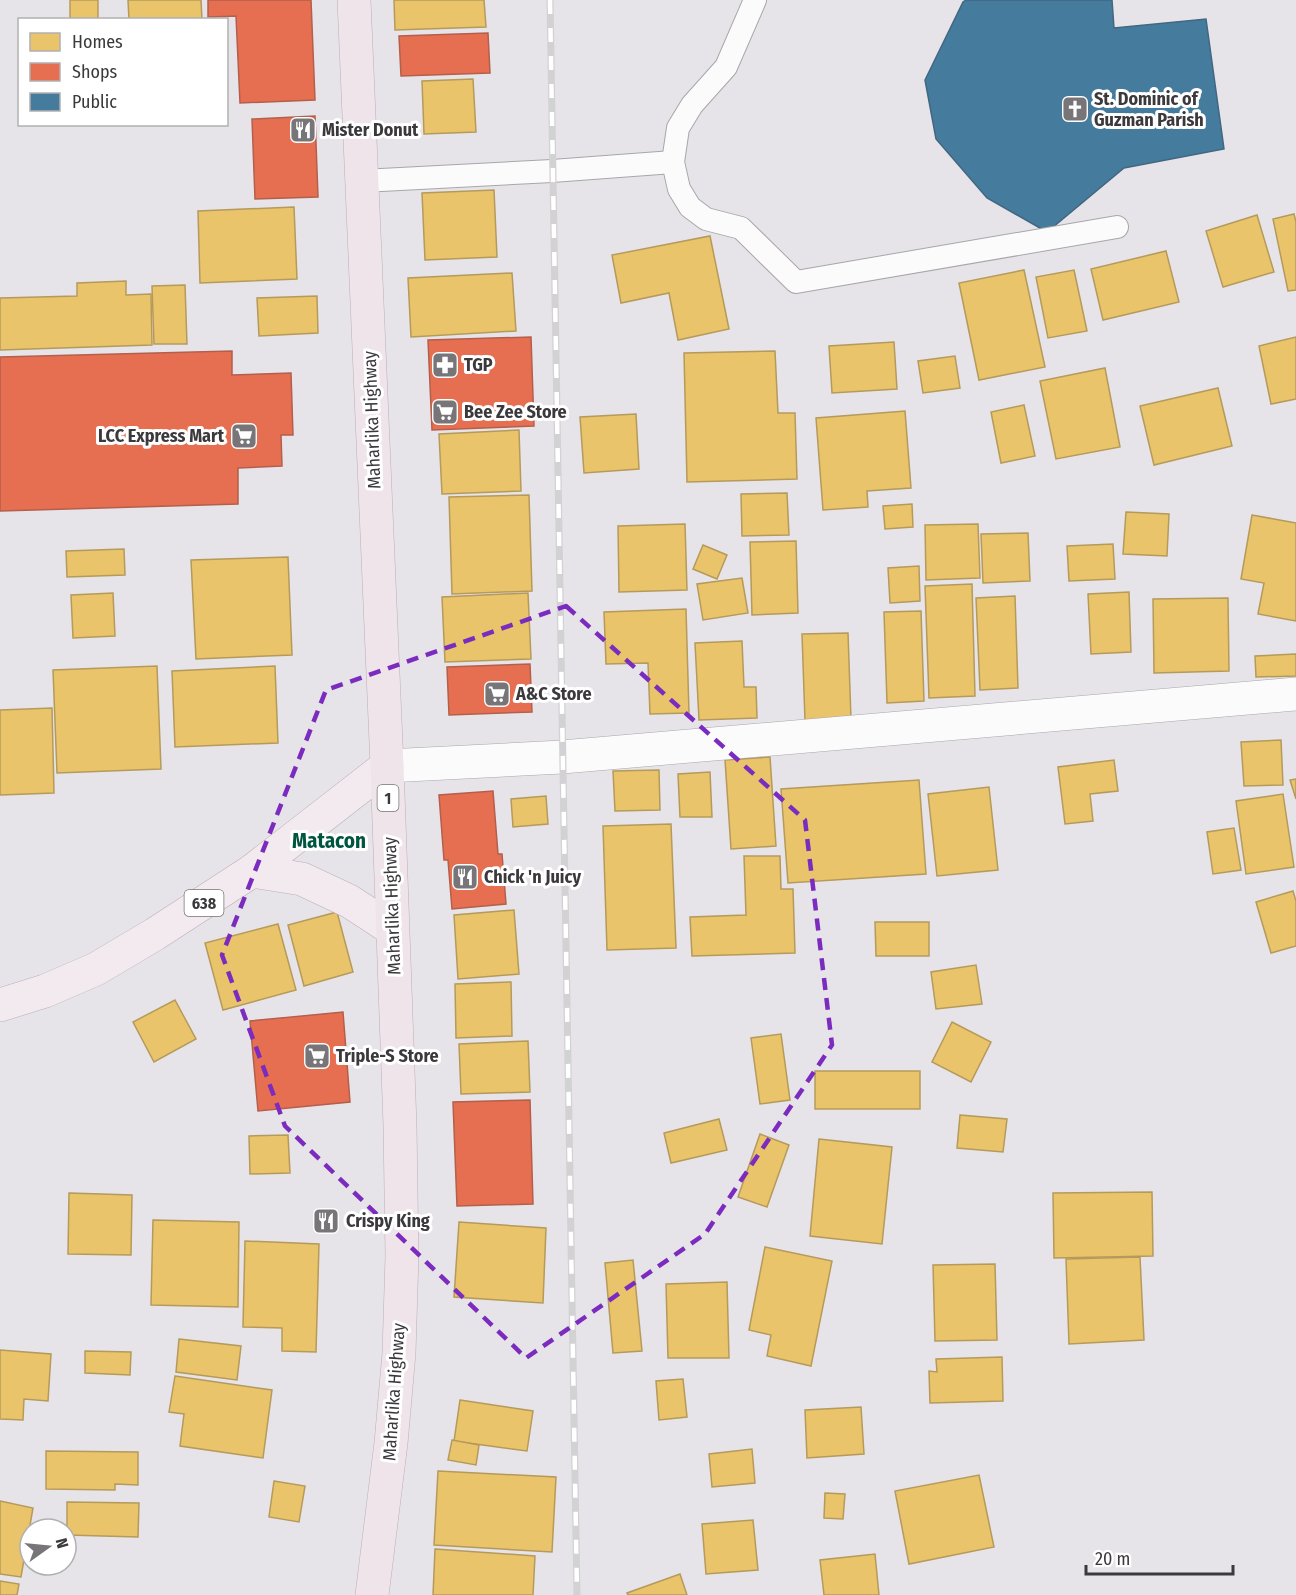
<svg xmlns="http://www.w3.org/2000/svg" width="1296" height="1595" font-family="'Fira Sans Condensed',sans-serif">
  <style>
    .homes { fill: #e9c46a; stroke: #b59a5c; stroke-width: 1.5 }
    .shops { fill: #e76f51; stroke: #b35f4b; stroke-width: 1.5 }
    .public { fill: #457b9d; stroke: #426780; stroke-width: 1.5 }
    .lines { fill: none; stroke-linecap: round; stroke-linejoin: round }
    .service-casing { stroke: #a8a6a9; stroke-width: 24 }
    .tertiary-casing { stroke: #a8a6a9; stroke-width: 34 }
    .primary-casing { stroke: #bcafb9; stroke-width: 34 }
    .trunk-casing { stroke: #bcafb9; stroke-width: 34 }
    .service { stroke: #fbfbfc; stroke-width: 22 }
    .tertiary { stroke: #fbfbfc; stroke-width: 33 }
    .primary { stroke: #f2eaef; stroke-width: 33 }
    .trunk { stroke: #eee4ea; stroke-width: 33 }
    .rail-casing { stroke: #d2d1d3; stroke-width: 7 }
    .rail { stroke: #fff; stroke-width: 4.5; stroke-dasharray: 14; stroke-linecap: butt }
    .marked { fill: none; stroke: #7b2cbf; stroke-width: 4.5; stroke-dasharray: 12 8; stroke-linejoin: round }
    .labels { text-anchor: middle; dominant-baseline: central; stroke-width: 6; stroke-linejoin: round; paint-order: stroke }
    .shield { fill: #fff; stroke: #767476; stroke-width: 1.5 }
    .shield-label { font-size: 16px; font-weight: bold; fill: #3b393c }
    .poi-label { font-size: 18px; font-weight: bold; fill: #3b393c; stroke: #fff; text-anchor: start }
    .street-label { font-size: 18px; fill: #3b393c; stroke: #fff }
    .quarter-label { font-size: 21px; font-weight: bold; fill: #005541; stroke: #fff }
  </style>
  <rect width="100%" height="100%" fill="#e6e4e8"/>
  <g class="homes">
    <rect x="70" y="0" width="28" height="20"/>
    <path d="M 128,0 L 201,0 L 202,20 L 129,20 Z"/>
    <path d="M 394,0 L 484,0 L 486,27 L 395,30 Z"/>
    <path d="M 473,79 L 476,132 L 424,134 L 422,81 Z"/>
    <path d="M 494,190 L 497,257 L 425,260 L 422,193 Z"/>
    <path d="M 294,207 L 297,279 L 200,283 L 198,211 Z"/>
    <path d="M 1294,214 L 1296,222 L 1296,290 L 1288,291 L 1273,219 Z"/>
    <path d="M 1257,215 L 1274,272 L 1223,287 L 1206,231 Z"/>
    <path d="M 710,236 L 729,329 L 678,340 L 669,293 L 621,303 L 612,255 Z"/>
    <path d="M 1166,251 L 1179,302 L 1103,320 L 1091,269 Z"/>
    <path d="M 1024,270 L 1045,367 L 979,380 L 959,283 Z"/>
    <path d="M 1074,270 L 1087,331 L 1048,338 L 1036,277 Z"/>
    <path d="M 512,273 L 516,331 L 411,337 L 408,278 Z"/>
    <path d="M 126,281 L 126,295 L 151,294 L 152,345 L 0,350 L 0,298 L 77,296 L 77,283 Z"/>
    <path d="M 185,285 L 187,344 L 154,344 L 152,286 Z"/>
    <path d="M 317,296 L 318,333 L 259,336 L 257,298 Z"/>
    <path d="M 1296,337 L 1296,399 L 1271,404 L 1259,346 Z"/>
    <path d="M 894,342 L 897,389 L 832,393 L 829,346 Z"/>
    <path d="M 775,351 L 778,413 L 795,413 L 797,479 L 687,482 L 684,353 Z"/>
    <path d="M 955,356 L 960,388 L 923,393 L 918,361 Z"/>
    <path d="M 1105,368 L 1120,447 L 1056,459 L 1040,381 Z"/>
    <path d="M 1218,388 L 1232,446 L 1154,465 L 1140,406 Z"/>
    <path d="M 1024,405 L 1035,456 L 1001,463 L 991,412 Z"/>
    <path d="M 905,411 L 911,488 L 867,491 L 868,507 L 823,510 L 816,418 Z"/>
    <path d="M 636,414 L 639,469 L 584,473 L 580,417 Z"/>
    <path d="M 519,430 L 521,491 L 442,494 L 439,434 Z"/>
    <path d="M 787,493 L 789,535 L 742,536 L 741,494 Z"/>
    <path d="M 529,495 L 532,591 L 452,594 L 449,497 Z"/>
    <path d="M 912,504 L 913,527 L 885,529 L 883,506 Z"/>
    <path d="M 1126,512 L 1169,514 L 1167,556 L 1123,554 Z"/>
    <path d="M 1252,515 L 1296,523 L 1296,621 L 1258,614 L 1264,583 L 1241,579 Z"/>
    <path d="M 685,524 L 687,590 L 619,592 L 618,526 Z"/>
    <path d="M 978,524 L 980,578 L 926,580 L 925,525 Z"/>
    <path d="M 1028,533 L 1030,581 L 983,583 L 981,534 Z"/>
    <path d="M 796,541 L 798,613 L 752,615 L 750,542 Z"/>
    <path d="M 1113,544 L 1115,579 L 1069,581 L 1067,546 Z"/>
    <path d="M 703,545 L 727,555 L 717,579 L 693,569 Z"/>
    <path d="M 124,549 L 125,575 L 67,577 L 66,551 Z"/>
    <path d="M 288,557 L 292,655 L 196,659 L 191,560 Z"/>
    <path d="M 919,566 L 920,601 L 890,603 L 888,568 Z"/>
    <path d="M 742,578 L 748,613 L 703,620 L 697,584 Z"/>
    <path d="M 972,584 L 975,696 L 929,698 L 925,586 Z"/>
    <path d="M 1129,592 L 1131,652 L 1091,654 L 1088,594 Z"/>
    <path d="M 113,593 L 115,636 L 73,638 L 71,595 Z"/>
    <path d="M 528,593 L 531,659 L 445,662 L 442,597 Z"/>
    <path d="M 1015,596 L 1018,688 L 980,690 L 976,598 Z"/>
    <path d="M 1228,598 L 1229,671 L 1154,673 L 1153,599 Z"/>
    <path d="M 686,609 L 689,713 L 650,714 L 648,663 L 606,664 L 604,612 Z"/>
    <path d="M 921,611 L 924,701 L 887,703 L 884,612 Z"/>
    <path d="M 848,633 L 851,719 L 805,721 L 802,634 Z"/>
    <path d="M 742,641 L 744,687 L 756,687 L 757,718 L 699,720 L 695,643 Z"/>
    <path d="M 1296,654 L 1296,676 L 1256,677 L 1255,656 Z"/>
    <path d="M 157,666 L 161,769 L 57,773 L 53,670 Z"/>
    <path d="M 275,666 L 278,743 L 175,747 L 172,671 Z"/>
    <path d="M 52,708 L 54,793 L 0,795 L 0,710 Z"/>
    <path d="M 1281,740 L 1283,785 L 1244,786 L 1241,742 Z"/>
    <path d="M 770,757 L 776,846 L 731,849 L 725,760 Z"/>
    <path d="M 1114,760 L 1118,791 L 1090,794 L 1093,821 L 1065,824 L 1058,767 Z"/>
    <path d="M 659,770 L 660,810 L 615,811 L 613,771 Z"/>
    <path d="M 710,772 L 712,817 L 680,817 L 678,774 Z"/>
    <path d="M 1296,779 L 1296,799 L 1290,780 Z"/>
    <path d="M 919,780 L 926,874 L 788,883 L 781,789 Z"/>
    <path d="M 989,787 L 998,870 L 937,876 L 928,794 Z"/>
    <path d="M 1283,794 L 1294,867 L 1246,874 L 1236,801 Z"/>
    <path d="M 546,796 L 548,824 L 513,827 L 511,799 Z"/>
    <path d="M 671,824 L 676,948 L 607,950 L 603,826 Z"/>
    <path d="M 1234,828 L 1241,870 L 1213,874 L 1207,832 Z"/>
    <path d="M 744,856 L 780,856 L 781,889 L 793,889 L 795,953 L 692,956 L 690,917 L 746,915 Z"/>
    <path d="M 1293,891 L 1296,901 L 1296,946 L 1271,953 L 1256,902 Z"/>
    <path d="M 514,910 L 519,974 L 458,979 L 454,915 Z"/>
    <path d="M 337,912 L 353,972 L 304,986 L 288,925 Z"/>
    <path d="M 875,922 L 929,922 L 929,956 L 876,956 Z"/>
    <path d="M 278,924 L 296,990 L 223,1010 L 205,943 Z"/>
    <path d="M 976,965 L 982,1004 L 936,1009 L 931,972 Z"/>
    <path d="M 511,982 L 512,1036 L 456,1038 L 455,984 Z"/>
    <path d="M 175,1000 L 196,1039 L 154,1062 L 133,1022 Z"/>
    <path d="M 952,1022 L 991,1042 L 971,1082 L 932,1062 Z"/>
    <path d="M 781,1034 L 790,1100 L 760,1104 L 751,1038 Z"/>
    <path d="M 528,1041 L 530,1092 L 461,1094 L 459,1044 Z"/>
    <rect x="815" y="1071" width="105" height="38"/>
    <path d="M 960,1115 L 1007,1119 L 1003,1152 L 957,1148 Z"/>
    <path d="M 719,1119 L 727,1150 L 671,1163 L 664,1133 Z"/>
    <path d="M 760,1134 L 789,1145 L 767,1207 L 738,1197 Z"/>
    <path d="M 288,1135 L 290,1173 L 250,1174 L 249,1136 Z"/>
    <path d="M 819,1139 L 892,1147 L 882,1244 L 810,1236 Z"/>
    <path d="M 1152,1192 L 1153,1256 L 1054,1258 L 1053,1193 Z"/>
    <path d="M 69,1193 L 132,1195 L 131,1255 L 68,1254 Z"/>
    <path d="M 153,1220 L 239,1222 L 238,1307 L 151,1305 Z"/>
    <path d="M 459,1222 L 546,1228 L 543,1303 L 454,1297 Z"/>
    <path d="M 245,1241 L 319,1244 L 316,1352 L 282,1351 L 282,1328 L 243,1327 Z"/>
    <path d="M 765,1247 L 832,1261 L 811,1366 L 767,1356 L 771,1335 L 749,1330 Z"/>
    <path d="M 1140,1257 L 1144,1340 L 1069,1344 L 1066,1259 Z"/>
    <path d="M 633,1260 L 642,1351 L 613,1353 L 605,1263 Z"/>
    <path d="M 995,1264 L 997,1340 L 935,1341 L 933,1265 Z"/>
    <path d="M 727,1282 L 729,1358 L 668,1358 L 666,1284 Z"/>
    <path d="M 179,1339 L 241,1346 L 237,1380 L 176,1372 Z"/>
    <path d="M 0,1350 L 51,1354 L 48,1401 L 24,1399 L 23,1420 L 0,1419 Z"/>
    <path d="M 85,1351 L 131,1352 L 130,1375 L 85,1373 Z"/>
    <path d="M 1002,1357 L 1003,1401 L 930,1403 L 929,1371 L 937,1372 L 936,1359 Z"/>
    <path d="M 175,1376 L 272,1390 L 263,1458 L 180,1446 L 184,1414 L 169,1412 Z"/>
    <path d="M 683,1379 L 687,1417 L 659,1420 L 656,1381 Z"/>
    <path d="M 460,1400 L 533,1411 L 527,1451 L 454,1441 Z"/>
    <path d="M 861,1407 L 864,1454 L 807,1458 L 805,1410 Z"/>
    <path d="M 452,1440 L 479,1445 L 476,1465 L 448,1460 Z"/>
    <path d="M 752,1449 L 755,1483 L 712,1487 L 709,1454 Z"/>
    <path d="M 46,1451 L 138,1452 L 138,1485 L 115,1484 L 115,1490 L 46,1489 Z"/>
    <path d="M 438,1471 L 556,1477 L 552,1552 L 434,1545 Z"/>
    <path d="M 979,1475 L 994,1547 L 909,1564 L 895,1491 Z"/>
    <path d="M 274,1481 L 305,1486 L 299,1522 L 269,1517 Z"/>
    <path d="M 825,1493 L 845,1494 L 843,1519 L 824,1518 Z"/>
    <path d="M 0,1501 L 33,1508 L 21,1577 L 0,1574 Z"/>
    <path d="M 67,1502 L 139,1503 L 138,1537 L 67,1535 Z"/>
    <path d="M 753,1520 L 758,1570 L 706,1574 L 702,1524 Z"/>
    <path d="M 435,1549 L 535,1556 L 533,1595 L 433,1595 Z"/>
    <path d="M 875,1554 L 879,1595 L 824,1595 L 820,1560 Z"/>
    <path d="M 680,1574 L 687,1595 L 628,1595 L 627,1593 Z"/>
    <path d="M 0,1581 L 19,1584 L 17,1595 L 0,1595 Z"/>
  </g>
  <g class="shops">
    <path d="M 208,0 L 311,0 L 315,100 L 240,103 L 236,16 L 208,17 Z"/>
    <path d="M 488,33 L 490,73 L 401,76 L 399,36 Z"/>
    <path d="M 315,116 L 318,197 L 255,199 L 252,119 Z"/>
    <path d="M 531,337 L 534,426 L 432,430 L 428,340 Z"/>
    <path d="M 232,351 L 232,375 L 291,373 L 293,435 L 281,435 L 282,466 L 238,468 L 238,504 L 0,511 L 0,357 Z"/>
    <path d="M 530,664 L 532,712 L 449,715 L 447,667 Z"/>
    <path d="M 493,791 L 498,854 L 502,854 L 506,904 L 452,909 L 448,860 L 444,860 L 439,795 Z"/>
    <path d="M 343,1012 L 350,1102 L 258,1111 L 250,1021 Z"/>
    <path d="M 530,1100 L 533,1204 L 457,1206 L 453,1102 Z"/>
  </g>
  <path class="public" d="M 966,0 L 1112,0 L 1114,28 L 1206,19 L 1224,149 L 1124,168 L 1047,232 L 987,198 L 936,139 L 925,80 L 963,2 Z"/>
  <g class="lines">
    <defs>
      <g id="service">
        <path d="M 755,0 L 726,67 L 692,105 L 678,128 L 673,162 L 679,189 L 690,207 L 706,219 L 741,228 L 796,282 L 1117,227"/>
        <path d="M 362,181 L 552,171 L 673,162"/>
      </g>
      <path id="tertiary" d="M 387,766 L 562,757 L 1296,694"/>
      <g id="primary">
        <path d="M 252,871 L 302,879 L 349,901 L 392,929"/>
        <path d="M 0,1005 L 45,991 L 96,969 L 155,934 L 252,871 L 387,766"/>
      </g>
      <path id="trunk" d="M 354,0 L 387,766 L 400,1126 L 402,1256 L 399,1353 L 391,1443 L 372,1595"/>
    </defs>
    <use href="#service" class="service-casing"/>
    <use href="#tertiary" class="tertiary-casing"/>
    <use href="#primary" class="primary-casing"/>
    <use href="#trunk" class="trunk-casing"/>
    <use href="#service" class="service"/>
    <use href="#tertiary" class="tertiary"/>
    <use href="#primary" class="primary"/>
    <use href="#trunk" class="trunk"/>
    <defs>
      <path id="rail" d="M 550,0 L 577,1595"/>
    </defs>
    <use href="#rail" class="rail-casing"/>
    <use href="#rail" class="rail"/>
  </g>
  <path class="marked" d="M 566,606 L 805,820 L 832,1045 L 705,1234 L 526,1358 L 285,1126 L 222,955 L 326,690 Z"/>
  <defs>
    <symbol id="church-square" viewBox="-11 -11 22 22"><rect x="-9" y="-9" width="18" height="18" rx="4" fill="#777578" stroke="#fff"/><path d="M-1.2-6h2.4v3.5h3.3v2.4h-3.3V6h-2.4V-.1h-3.3v-2.4h3.3Z" fill="#fff"/></symbol>
    <symbol id="restaurant-square" viewBox="-11 -11 22 22"><rect x="-9" y="-9" width="18" height="18" rx="4" fill="#777578" stroke="#fff"/><path d="M-5-6h1v4h1v-4h1v4h1v-4h1v5L-1.5 .5V6h-2V.5L-5-1ZM5-6V6H3V1.5H1.5Q1.5-4 5-6Z" fill="#fff"/></symbol>
    <symbol id="pharmacy-square" viewBox="-11 -11 22 22"><rect x="-9" y="-9" width="18" height="18" rx="4" fill="#777578" stroke="#fff"/><path d="M-2-6h4v4h4v4h-4v4h-4v-4h-4v-4h4Z" fill="#fff"/></symbol>
    <symbol id="supermarket-square" viewBox="-11 -11 22 22"><rect x="-9" y="-9" width="18" height="18" rx="4" fill="#777578" stroke="#fff"/><path d="M-6-5.5h2.5l.6 2H6L4.5 2H-2.5L-4.4-4H-6ZM-1.5 3.2a1.3 1.3 0 1 0 .1 0ZM3 3.2a1.3 1.3 0 1 0 .1 0Z" fill="#fff"/></symbol>
  </defs>
  <g fill-rule="evenodd">
    <use href="#church-square" x="1060" y="94" width="30" height="30"/>
    <use href="#restaurant-square" x="288" y="115" width="30" height="30"/>
    <use href="#pharmacy-square" x="430" y="350" width="30" height="30"/>
    <use href="#supermarket-square" x="430" y="397" width="30" height="30"/>
    <use href="#supermarket-square" x="229" y="421" width="30" height="30"/>
    <use href="#supermarket-square" x="482" y="679" width="30" height="30"/>
    <use href="#restaurant-square" x="450" y="862" width="30" height="30"/>
    <use href="#supermarket-square" x="302" y="1041" width="30" height="30"/>
    <use href="#restaurant-square" x="311" y="1206" width="30" height="30"/>
  </g>
  <g class="labels">
    <g class="shield">
      <rect x="377.5" y="785" width="21" height="26" rx="4.5"/>
      <rect x="184.5" y="890" width="39" height="26" rx="4.5"/>
    </g>
    <g class="shield-label">
      <text x="388" y="798">1</text>
      <text x="204" y="903">638</text>
    </g>
    <g class="poi-label">
      <text x="1094" y="99">St. Dominic of<tspan x="1094" dy="21">Guzman Parish</tspan></text>
      <text x="322" y="130">Mister Donut</text>
      <text x="464" y="365">TGP</text>
      <text x="464" y="412">Bee Zee Store</text>
      <text x="224" y="436" text-anchor="end">LCC Express Mart</text>
      <text x="516" y="694">A&amp;C Store</text>
      <text x="484" y="877">Chick 'n Juicy</text>
      <text x="336" y="1056">Triple-S Store</text>
      <text x="346" y="1221">Crispy King</text>
    </g>
    <g class="street-label">
      <text transform="translate(372 420) rotate(-92)">Maharlika Highway</text>
      <text transform="translate(392 906) rotate(-92)">Maharlika Highway</text>
      <text transform="translate(394 1392) rotate(-86)">Maharlika Highway</text>
    </g>
    <g class="quarter-label">
      <text x="329" y="841">Matacon</text>
    </g>
  </g>
  <rect x="18" y="18" width="210" height="108" fill="#ffffff" stroke="#b1b0b1" stroke-width="1.5"/>
  <rect x="30" y="33" width="30" height="18" fill="#e9c46a" stroke="#b1b0b1" stroke-width="1.5"/>
  <text x="72" y="48" font-size="18" fill="#3b393c">Homes</text>
  <rect x="30" y="63" width="30" height="18" fill="#e76f51" stroke="#b1b0b1" stroke-width="1.5"/>
  <text x="72" y="78" font-size="18" fill="#3b393c">Shops</text>
  <rect x="30" y="93" width="30" height="18" fill="#457b9d" stroke="#b1b0b1" stroke-width="1.5"/>
  <text x="72" y="108" font-size="18" fill="#3b393c">Public</text>
  <g transform="translate(48 1547) rotate(75)"><circle r="28" fill="#ffffff" stroke="#b1b0b1" stroke-width="1.5"/>
  <path d="M0-4.5L10 22L0 15L-10 22Z" fill="#777578"/>
  <text y="-9" font-size="16" font-weight="bold" text-anchor="middle" fill="#3b393c">N</text>
  </g>
  <path d="M1086 1565v9h147v-9" fill="none" stroke="#3b393c" stroke-width="3"/>
  <text x="1095" y="1565" font-size="18" fill="#3b393c" stroke="#ffffff" stroke-width="4.5" paint-order="stroke">20 m</text>
</svg>
